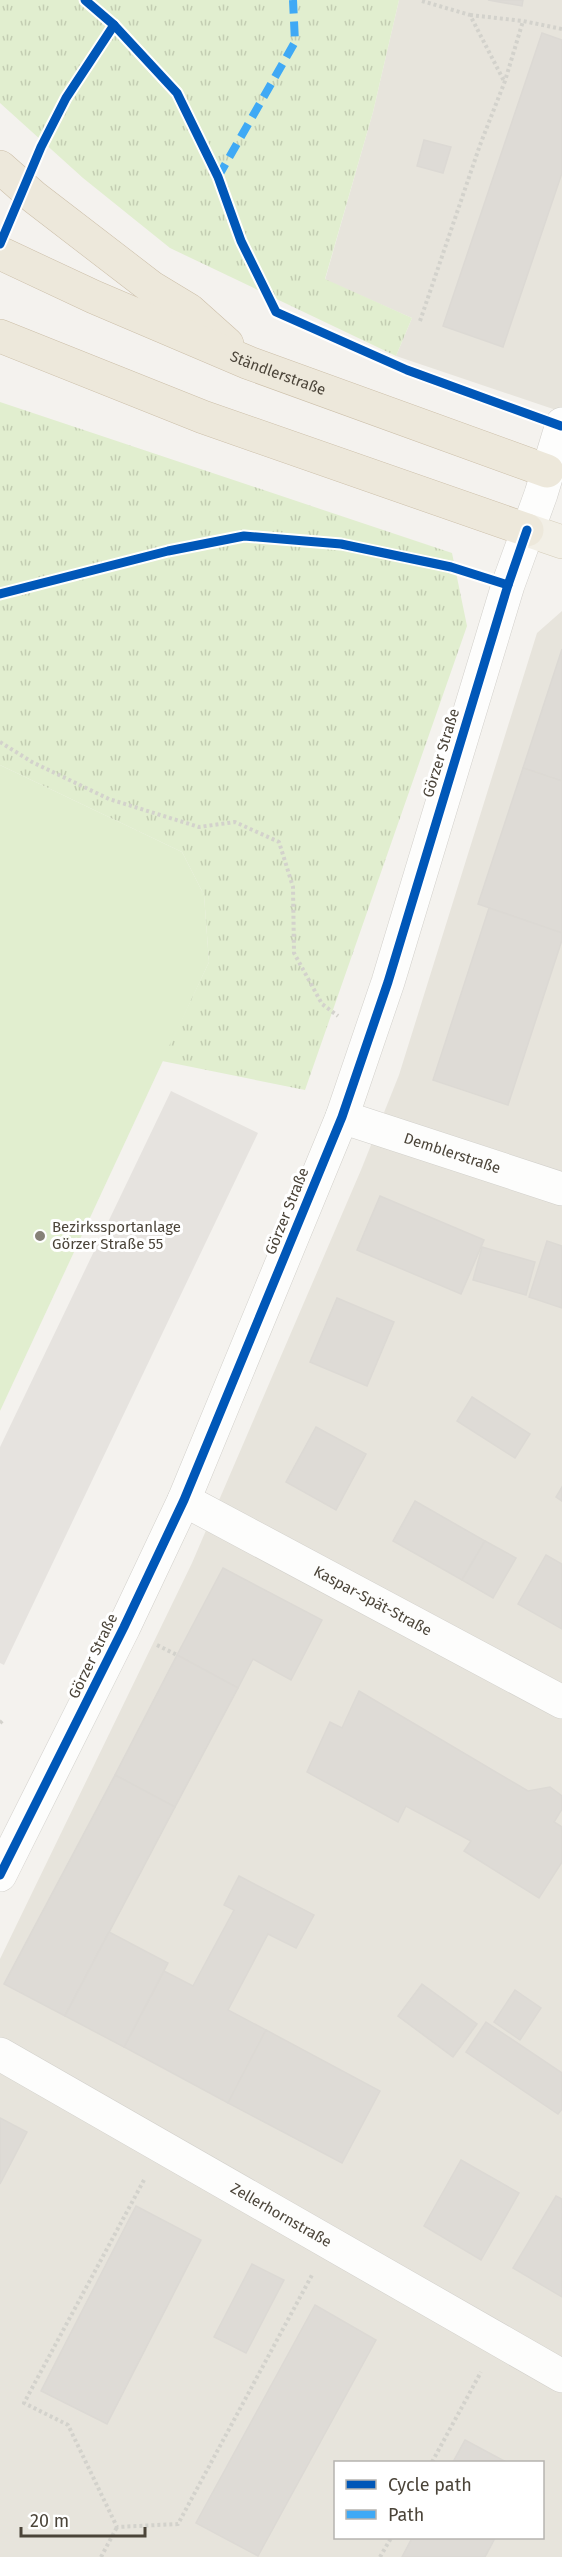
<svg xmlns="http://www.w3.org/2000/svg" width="562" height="2557" font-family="'Fira Sans',sans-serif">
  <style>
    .residential { fill: #e7e4dc; fill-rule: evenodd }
    .green { fill: #e1eecf }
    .park { fill: url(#park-tufts) }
    .parking { fill: #e6e3df }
    .building { fill: #dedbd6; stroke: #dcd9d4; stroke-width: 1.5 }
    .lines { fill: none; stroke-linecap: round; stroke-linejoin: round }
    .minor-casing { stroke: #d2d0cb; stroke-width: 34 }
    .major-casing { stroke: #d6cebb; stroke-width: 34 }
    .highway-casing { stroke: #ccbfa9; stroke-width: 34 }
    .path { stroke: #d3d2cc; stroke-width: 4; stroke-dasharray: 3 3; stroke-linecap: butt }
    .minor { stroke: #fdfdfc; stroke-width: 33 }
    .major { stroke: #f2efe6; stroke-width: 33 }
    .highway { stroke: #ede8db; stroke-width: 33 }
    .quiet { stroke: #3fa9f5; stroke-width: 8; stroke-dasharray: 15 8; stroke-linecap: butt }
    .cycleway-casing { stroke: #fff; stroke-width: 13 }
    .cycleway { stroke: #0057b8; stroke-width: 9 }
    .poi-dot { fill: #868178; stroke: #fff; stroke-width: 2 }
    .labels { text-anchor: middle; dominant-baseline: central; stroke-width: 6; stroke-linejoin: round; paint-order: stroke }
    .street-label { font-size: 15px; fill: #4b4439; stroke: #fff }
    .poi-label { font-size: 15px; fill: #4b4439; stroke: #fff; text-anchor: start }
  </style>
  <defs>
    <pattern id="park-tufts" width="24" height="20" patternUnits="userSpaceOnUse" patternTransform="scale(1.5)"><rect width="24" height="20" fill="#e1eecf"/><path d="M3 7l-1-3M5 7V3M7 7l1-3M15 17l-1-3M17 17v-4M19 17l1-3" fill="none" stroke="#c3cdb2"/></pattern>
  </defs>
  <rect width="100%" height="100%" fill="#f4f2ee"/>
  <g class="residential">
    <path d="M 399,0 L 562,0 L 562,412 L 396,356 L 412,318 L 325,280 L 373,112 Z"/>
    <path d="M 562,611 L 562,2557 L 0,2557 L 0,1959 L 192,1563 L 361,1170 L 399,1075 L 537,633 ZM 336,2462 L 542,2462 L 542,2538 L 336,2538 Z"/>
  </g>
  <path class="green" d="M 0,765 L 182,852 L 204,895 L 209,962 L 0,1411 Z"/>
  <g class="park">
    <path d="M 0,0 L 399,0 L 373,112 L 325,279 L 412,318 L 396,356 L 170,248 L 83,178 L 0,103 Z"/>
    <path d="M 0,402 L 452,553 L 467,626 L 305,1090 L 162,1061 L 209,962 L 204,895 L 182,852 L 0,765 Z"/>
  </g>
  <path class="parking" d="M 171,1091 L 258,1133 L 4,1665 L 0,1663 L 0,1447 Z"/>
  <g class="building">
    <path d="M 488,0 L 523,0 L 522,6 Z"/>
    <path d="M 542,33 L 562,40 L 562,173 L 503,347 L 443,326 Z"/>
    <path d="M 424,140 L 451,147 L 443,173 L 417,166 Z"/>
    <path d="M 562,649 L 562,781 L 523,768 Z"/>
    <path d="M 523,768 L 562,781 L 562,933 L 478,904 Z"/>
    <path d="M 489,908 L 562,933 L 562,940 L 508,1105 L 433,1080 Z"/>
    <path d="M 380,1196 L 484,1240 L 461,1294 L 357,1250 Z"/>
    <path d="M 547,1241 L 562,1246 L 562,1308 L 529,1297 Z"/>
    <path d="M 482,1247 L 535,1262 L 526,1295 L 473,1280 Z"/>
    <path d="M 337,1298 L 394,1322 L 367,1386 L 310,1362 Z"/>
    <path d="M 472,1397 L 530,1434 L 515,1458 L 457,1421 Z"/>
    <path d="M 316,1427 L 366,1454 L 336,1510 L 286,1482 Z"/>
    <path d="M 562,1487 L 562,1501 L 556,1497 Z"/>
    <path d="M 415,1501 L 485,1541 L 462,1580 L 393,1541 Z"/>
    <path d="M 485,1541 L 516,1558 L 493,1598 L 462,1580 Z"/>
    <path d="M 546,1555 L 562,1564 L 562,1629 L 518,1604 Z"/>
    <path d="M 223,1568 L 322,1620 L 291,1680 L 253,1659 L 238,1688 L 177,1655 Z"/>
    <path d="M 177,1655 L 238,1688 L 175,1807 L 115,1775 Z"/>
    <path d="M 359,1691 L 528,1791 L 550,1787 L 562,1796 L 562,1809 L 554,1822 L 562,1827 L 562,1862 L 539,1898 L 464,1851 L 471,1841 L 406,1806 L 398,1822 L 307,1772 L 330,1722 L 342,1728 Z"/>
    <path d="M 115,1775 L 175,1807 L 65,2016 L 4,1984 Z"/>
    <path d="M 239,1876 L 314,1915 L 296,1948 L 268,1934 L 228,2010 L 266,2030 L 228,2103 L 124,2047 L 164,1971 L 193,1986 L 234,1910 L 224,1905 Z"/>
    <path d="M 109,1932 L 168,1963 L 124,2047 L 65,2016 Z"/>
    <path d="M 422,1984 L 477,2024 L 453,2057 L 398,2016 Z"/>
    <path d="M 515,1990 L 541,2008 L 520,2040 L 494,2022 Z"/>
    <path d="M 486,2022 L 562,2073 L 562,2109 L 558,2114 L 466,2052 Z"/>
    <path d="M 266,2030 L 380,2091 L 342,2163 L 228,2103 Z"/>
    <path d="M 0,2118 L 27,2132 L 0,2184 Z"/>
    <path d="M 461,2160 L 519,2193 L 481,2260 L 424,2226 Z"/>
    <path d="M 556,2196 L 562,2199 L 562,2297 L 513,2268 Z"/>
    <path d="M 136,2206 L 201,2240 L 107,2424 L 41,2391 Z"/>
    <path d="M 252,2264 L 284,2280 L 246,2353 L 214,2337 Z"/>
    <path d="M 315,2305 L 376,2340 L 258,2556 L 196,2523 Z"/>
    <path d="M 465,2440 L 506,2462 L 453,2462 Z"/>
    <path d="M 412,2538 L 495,2538 L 485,2557 L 402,2557 Z"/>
  </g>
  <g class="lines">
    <defs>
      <g id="minor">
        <path id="s1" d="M 342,1117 L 562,1189"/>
        <path id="s2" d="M 184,1500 L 562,1702"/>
        <path d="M 0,1875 L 124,1627 L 184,1500 L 342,1117 L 388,982 L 508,585 L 541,494 L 562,424"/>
        <path id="s3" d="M 0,2054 L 562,2376"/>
      </g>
      <path id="major" d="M 527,530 L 562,542"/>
      <g id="highway">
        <path d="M 0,167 L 34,197 L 151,287 L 189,310 L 227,344"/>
        <path id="s4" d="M 0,253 L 94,297 L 249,363 L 547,471"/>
        <path d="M 0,336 L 203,417 L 527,530"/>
      </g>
    </defs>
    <use href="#minor" class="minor-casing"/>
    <use href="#major" class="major-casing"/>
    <use href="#highway" class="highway-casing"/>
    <g class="path">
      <path d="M 422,1 L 470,15 L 504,81"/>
      <path d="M 470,15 L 523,21"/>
      <path d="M 420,321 L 480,145 L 505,81 L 523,21 L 562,29"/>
      <path d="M 0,742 L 32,762 L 109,799 L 199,827 L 235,822 L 279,842 L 293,887 L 294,953 L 322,1004 L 338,1016"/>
      <path d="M 157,1645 L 177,1655"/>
      <path d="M 0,1723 L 3,1720"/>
      <path d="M 144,2180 L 24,2403 L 68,2425 L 117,2527 L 178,2524 L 312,2275"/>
      <path d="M 432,2462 L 481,2372"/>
      <path d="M 101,2557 L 117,2527"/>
      <path d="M 380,2557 L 391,2538"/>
    </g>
    <use href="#minor" class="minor"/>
    <use href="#major" class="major"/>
    <use href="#highway" class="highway"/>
    <path class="quiet" d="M 218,177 L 295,42 L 293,0"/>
    <defs>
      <g id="cycleway">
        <path d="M 85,0 L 114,25 L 177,93 L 218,177 L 241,241 L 276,312 L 407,370 L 561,426"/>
        <path d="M 0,244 L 41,147 L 66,98 L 114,25"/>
        <path d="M 0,594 L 168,551 L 244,536 L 341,544 L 451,567 L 508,585"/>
        <path d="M 0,1875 L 124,1627 L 184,1500 L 342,1117 L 388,982 L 508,585 L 527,530"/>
      </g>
    </defs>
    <use href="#cycleway" class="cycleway-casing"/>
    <use href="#cycleway" class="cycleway"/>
  </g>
  <circle class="poi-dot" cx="40" cy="1236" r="6"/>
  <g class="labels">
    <g class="street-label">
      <text stroke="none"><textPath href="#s4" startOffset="303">Ständlerstraße</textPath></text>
      <text transform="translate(441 753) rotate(-73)">Görzer Straße</text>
      <text stroke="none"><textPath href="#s1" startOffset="116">Demblerstraße</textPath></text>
      <text transform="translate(287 1211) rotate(-68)">Görzer Straße</text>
      <text stroke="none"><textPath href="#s2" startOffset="214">Kaspar-Spät-Straße</textPath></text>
      <text transform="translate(93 1656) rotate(-64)">Görzer Straße</text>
      <text stroke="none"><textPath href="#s3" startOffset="324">Zellerhornstraße</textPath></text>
    </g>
    <g class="poi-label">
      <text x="52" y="1227">Bezirkssportanlage<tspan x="52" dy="17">Görzer Straße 55</tspan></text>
    </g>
  </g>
  <rect x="334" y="2461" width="210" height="78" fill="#ffffff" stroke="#b7b4b0" stroke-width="1.5"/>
  <rect x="346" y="2480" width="30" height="9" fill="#0057b8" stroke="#b7b4b0" stroke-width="1.5"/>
  <text x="388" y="2491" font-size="18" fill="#4b4439">Cycle path</text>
  <rect x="346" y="2510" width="30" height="9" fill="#3fa9f5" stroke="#b7b4b0" stroke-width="1.5"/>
  <text x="388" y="2521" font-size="18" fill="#4b4439">Path</text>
  <path d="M21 2527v9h124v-9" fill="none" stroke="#4b4439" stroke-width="3"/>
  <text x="30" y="2527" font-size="18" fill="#4b4439" stroke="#ffffff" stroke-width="4.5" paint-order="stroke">20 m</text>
</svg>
